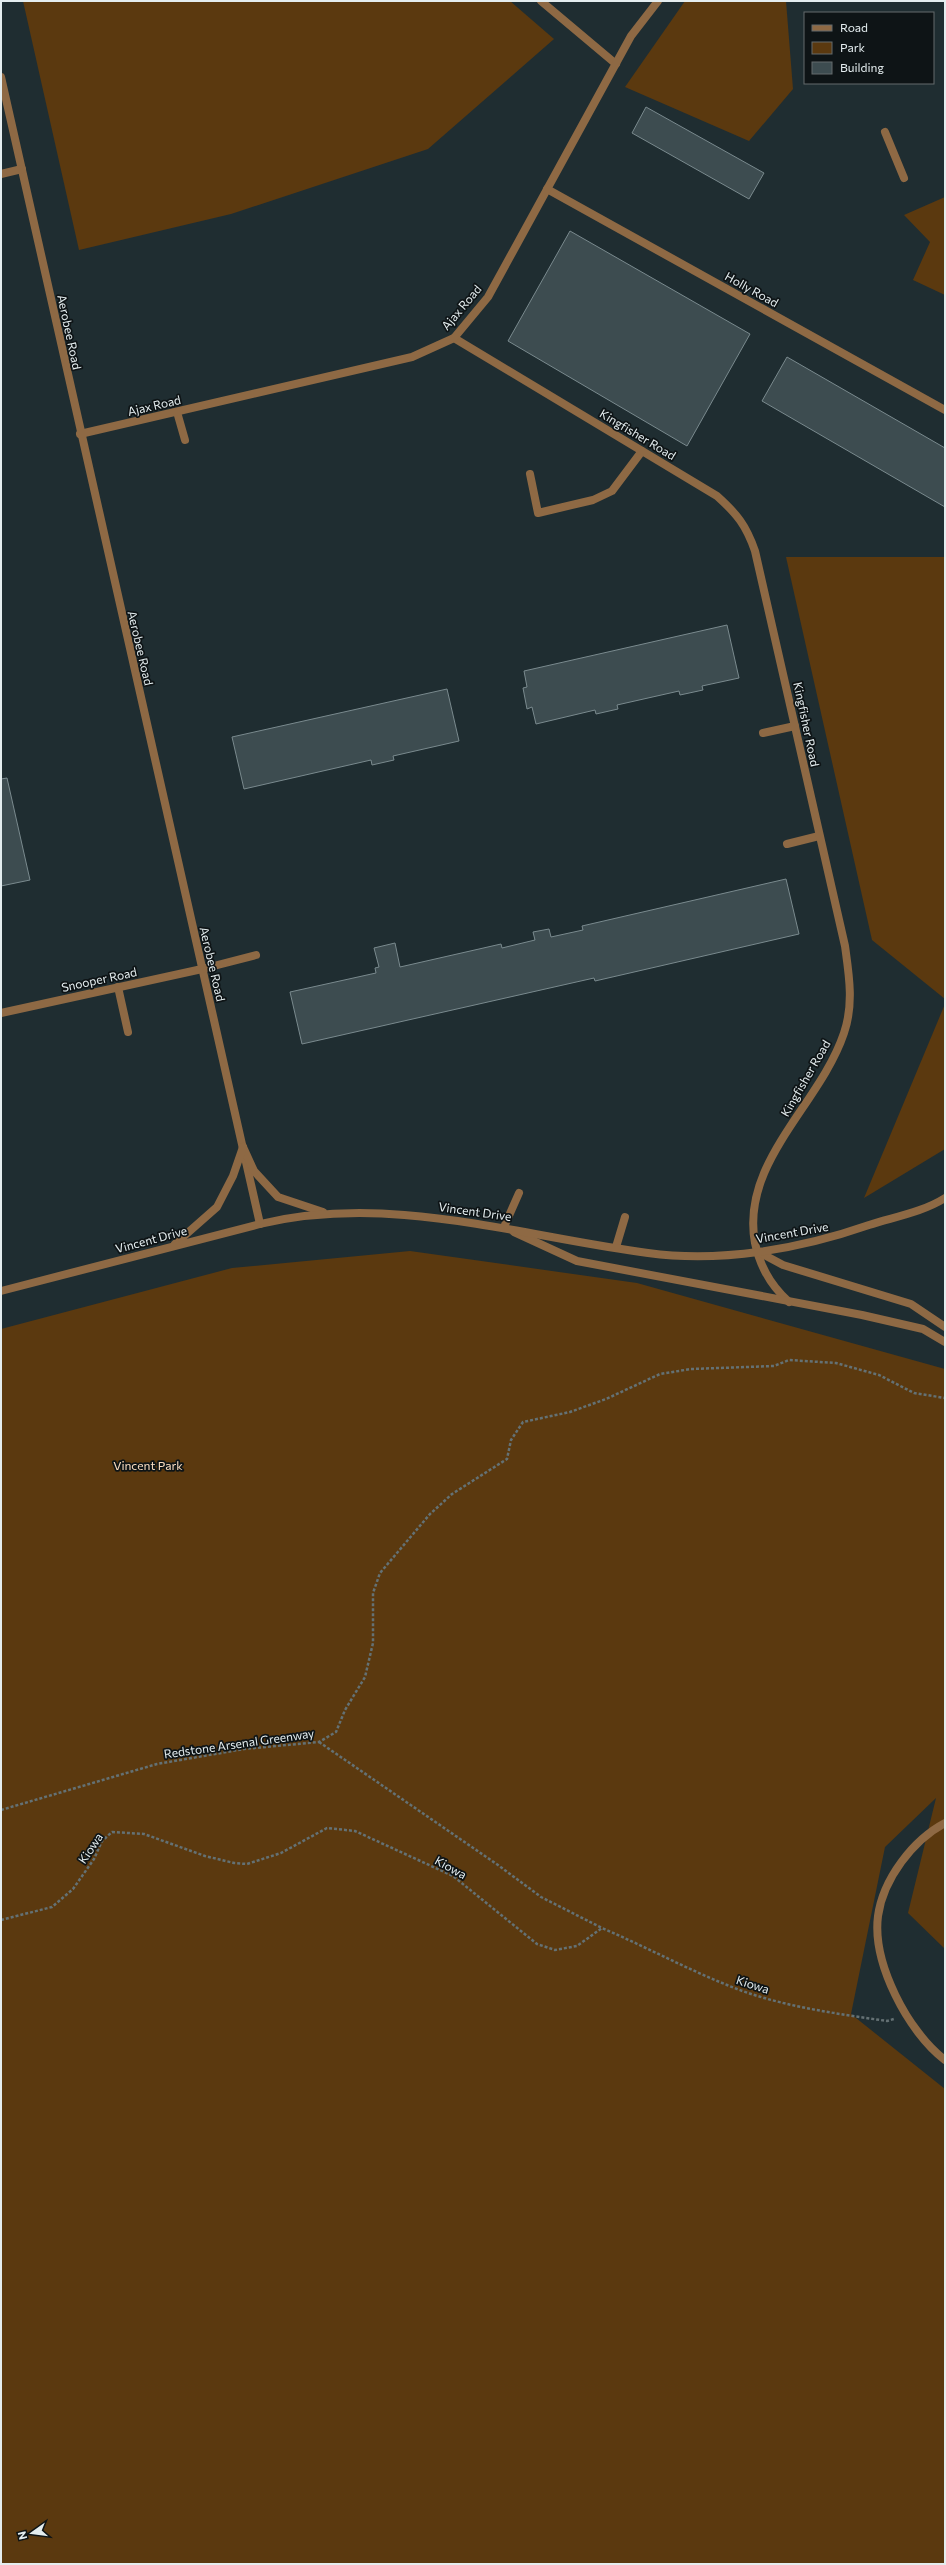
<svg xmlns="http://www.w3.org/2000/svg" width="946" height="2565" font-family="Commissioner,sans-serif">
  <style>
    .green { fill: #5b390f }
    .building { fill: #3d4c50; stroke: #7a8a8e }
    .lines { fill: none; stroke-linecap: round; stroke-linejoin: round }
    .path { stroke: #647174; stroke-width: 2.5; stroke-dasharray: 3 2; stroke-linecap: butt }
    .service { stroke: #8e6944; stroke-width: 8 }
    .minor { stroke: #8e6944; stroke-width: 8 }
    .tertiary { stroke: #8e6944; stroke-width: 8 }
    .labels { text-anchor: middle; dominant-baseline: central; stroke-width: 3.5; stroke-linejoin: round; paint-order: stroke }
    .street-label { font-size: 12px; fill: #e4edef; stroke: #0e1416 }
    .park-label { font-size: 12px; fill: #fcdec1; stroke: #0e1416 }
  </style>
  <rect width="100%" height="100%" fill="#1f2d31"/>
  <g class="green">
    <path d="M 23,1 L 510,1 L 554,39 L 428,149 L 231,214 L 79,250 Z"/>
    <path d="M 685,1 L 786,1 L 793,89 L 749,141 L 625,87 Z"/>
    <path d="M 945,197 L 945,295 L 913,280 L 930,242 L 904,215 Z"/>
    <path d="M 786,557 L 945,557 L 945,999 L 872,940 Z"/>
    <path d="M 945,1004 L 945,1149 L 864,1198 Z"/>
    <path d="M 410,1251 L 637,1283 L 945,1369 L 945,1949 L 908,1913 L 936,1798 L 885,1847 L 851,2014 L 945,2089 L 945,2564 L 1,2564 L 1,1329 L 232,1268 Z"/>
  </g>
  <g class="building">
    <path d="M 646,107 L 764,173 L 749,199 L 632,133 Z"/>
    <path d="M 570,231 L 750,334 L 687,446 L 508,341 Z"/>
    <path d="M 787,357 L 945,448 L 945,507 L 762,401 Z"/>
    <path d="M 727,625 L 739,678 L 702,686 L 703,690 L 680,695 L 679,691 L 617,705 L 618,709 L 596,714 L 595,710 L 536,724 L 532,707 L 527,709 L 523,688 L 527,687 L 524,671 Z"/>
    <path d="M 447,689 L 459,741 L 393,756 L 394,760 L 372,765 L 371,760 L 244,789 L 232,737 Z"/>
    <path d="M 7,778 L 30,880 L 1,886 L 1,779 Z"/>
    <path d="M 786,879 L 799,934 L 595,981 L 594,978 L 302,1044 L 290,992 L 376,973 L 375,968 L 379,967 L 374,948 L 395,943 L 400,967 L 501,944 L 502,948 L 535,940 L 533,932 L 549,929 L 551,937 L 583,930 L 582,926 Z"/>
  </g>
  <g class="lines">
    <g class="path">
      <path d="M 319,1742 L 498,1865 L 541,1897 L 602,1928"/>
      <path d="M 1,1810 L 157,1764 L 244,1749 L 319,1742 L 336,1732 L 345,1710 L 365,1677 L 373,1643 L 373,1593 L 380,1573 L 430,1514 L 452,1494 L 507,1459 L 511,1440 L 523,1422 L 570,1412 L 606,1399 L 660,1374 L 691,1369 L 774,1366 L 789,1360 L 836,1363 L 879,1375 L 914,1393 L 945,1398"/>
      <path d="M 1,1920 L 52,1907 L 73,1889 L 94,1859 L 102,1841 L 112,1832 L 144,1834 L 205,1856 L 234,1863 L 247,1864 L 281,1853 L 327,1828 L 355,1831 L 453,1876 L 537,1944 L 555,1950 L 577,1946 L 602,1928 C 644,1946 685,1968 727,1985 C 777,2006 833,2013 887,2021 L 894,2019"/>
    </g>
    <g class="service">
      <path d="M 541,1 L 616,64"/>
      <path d="M 885,132 L 904,178"/>
      <path d="M 177,412 L 185,440"/>
      <path d="M 530,474 L 538,513 L 593,500 L 612,491 L 642,451"/>
      <path d="M 763,733 L 795,726"/>
      <path d="M 787,844 L 819,836"/>
      <path d="M 202,969 L 256,955"/>
      <path d="M 118,987 L 128,1032"/>
      <path d="M 504,1227 L 519,1193"/>
      <path d="M 616,1247 L 625,1217"/>
    </g>
    <g class="minor">
      <path d="M 1,77 L 260,1224"/>
      <path d="M 1,174 L 22,169"/>
      <path d="M 547,189 L 945,410"/>
      <path d="M 454,338 L 717,496 C 737,514 746,525 755,551 L 845,946 C 849,975 854,1004 844,1033 C 820,1105 740,1162 755,1243 C 760,1267 771,1286 789,1302"/>
      <path d="M 80,434 L 412,357 L 454,338 L 488,297 L 631,36 L 658,1"/>
      <path d="M 1,1013 L 202,969"/>
      <path d="M 514,1232 L 577,1261 L 862,1315 L 923,1329 L 945,1342"/>
      <path d="M 757,1251 L 783,1265 L 911,1304 L 945,1327"/>
      <path d="M 945,1823 C 913,1840 883,1879 878,1916 C 872,1963 908,2032 945,2060"/>
    </g>
    <g class="tertiary">
      <path d="M 243,1147 L 254,1171 L 278,1197 L 323,1212"/>
      <path d="M 175,1244 L 217,1207 L 233,1176 L 243,1147"/>
      <path d="M 1,1291 L 260,1224 C 391,1193 519,1236 648,1253 C 721,1263 800,1249 869,1225 C 894,1217 923,1212 945,1198"/>
    </g>
  </g>
  <g class="labels">
    <g class="street-label">
      <text transform="translate(752 289) rotate(29)">Holly Road</text>
      <text transform="translate(461 307) rotate(-50)">Ajax Road</text>
      <text transform="translate(70 332) rotate(78)">Aerobee Road</text>
      <text transform="translate(154 405) rotate(-13)">Ajax Road</text>
      <text transform="translate(638 434) rotate(31)">Kingfisher Road</text>
      <text transform="translate(141 648) rotate(77)">Aerobee Road</text>
      <text transform="translate(807 724) rotate(78)">Kingfisher Road</text>
      <text transform="translate(213 964) rotate(77)">Aerobee Road</text>
      <text transform="translate(99 979) rotate(-12)">Snooper Road</text>
      <text transform="translate(805 1078) rotate(-60)">Kingfisher Road</text>
      <text transform="translate(475 1211) rotate(8)">Vincent Drive</text>
      <text transform="translate(792 1232) rotate(-10)">Vincent Drive</text>
      <text transform="translate(151 1239) rotate(-15)">Vincent Drive</text>
      <text transform="translate(239 1743) rotate(-8)">Redstone Arsenal Greenway</text>
      <text transform="translate(90 1848) rotate(-56)">Kiowa</text>
      <text transform="translate(451 1867) rotate(29)">Kiowa</text>
      <text transform="translate(753 1984) rotate(18)">Kiowa</text>
    </g>
    <g class="park-label">
      <text x="148" y="1465">Vincent Park</text>
    </g>
  </g>
  <rect width="946" height="2565" fill="none" stroke="#e4edef" stroke-width="4"/>
  <rect x="804" y="12" width="130" height="72" fill="#0e1416" stroke="#646b6d"/>
  <rect x="812" y="25" width="20" height="6" fill="#8e6944" stroke="#646b6d"/>
  <text x="840" y="32" font-size="12" fill="#e4edef">Road</text>
  <rect x="812" y="42" width="20" height="12" fill="#5b390f" stroke="#646b6d"/>
  <text x="840" y="52" font-size="12" fill="#e4edef">Park</text>
  <rect x="812" y="62" width="20" height="12" fill="#3d4c50" stroke="#646b6d"/>
  <text x="840" y="72" font-size="12" fill="#e4edef">Building</text>
  <g transform="translate(32 2533) rotate(256)" stroke="#0e1416" stroke-width="3" paint-order="stroke">
  <path d="M0-3L7 15L0 10L-7 15Z" fill="#e4edef"/>
  <text y="-6" font-size="11" font-weight="bold" text-anchor="middle" fill="#e4edef">N</text>
  </g>
</svg>
